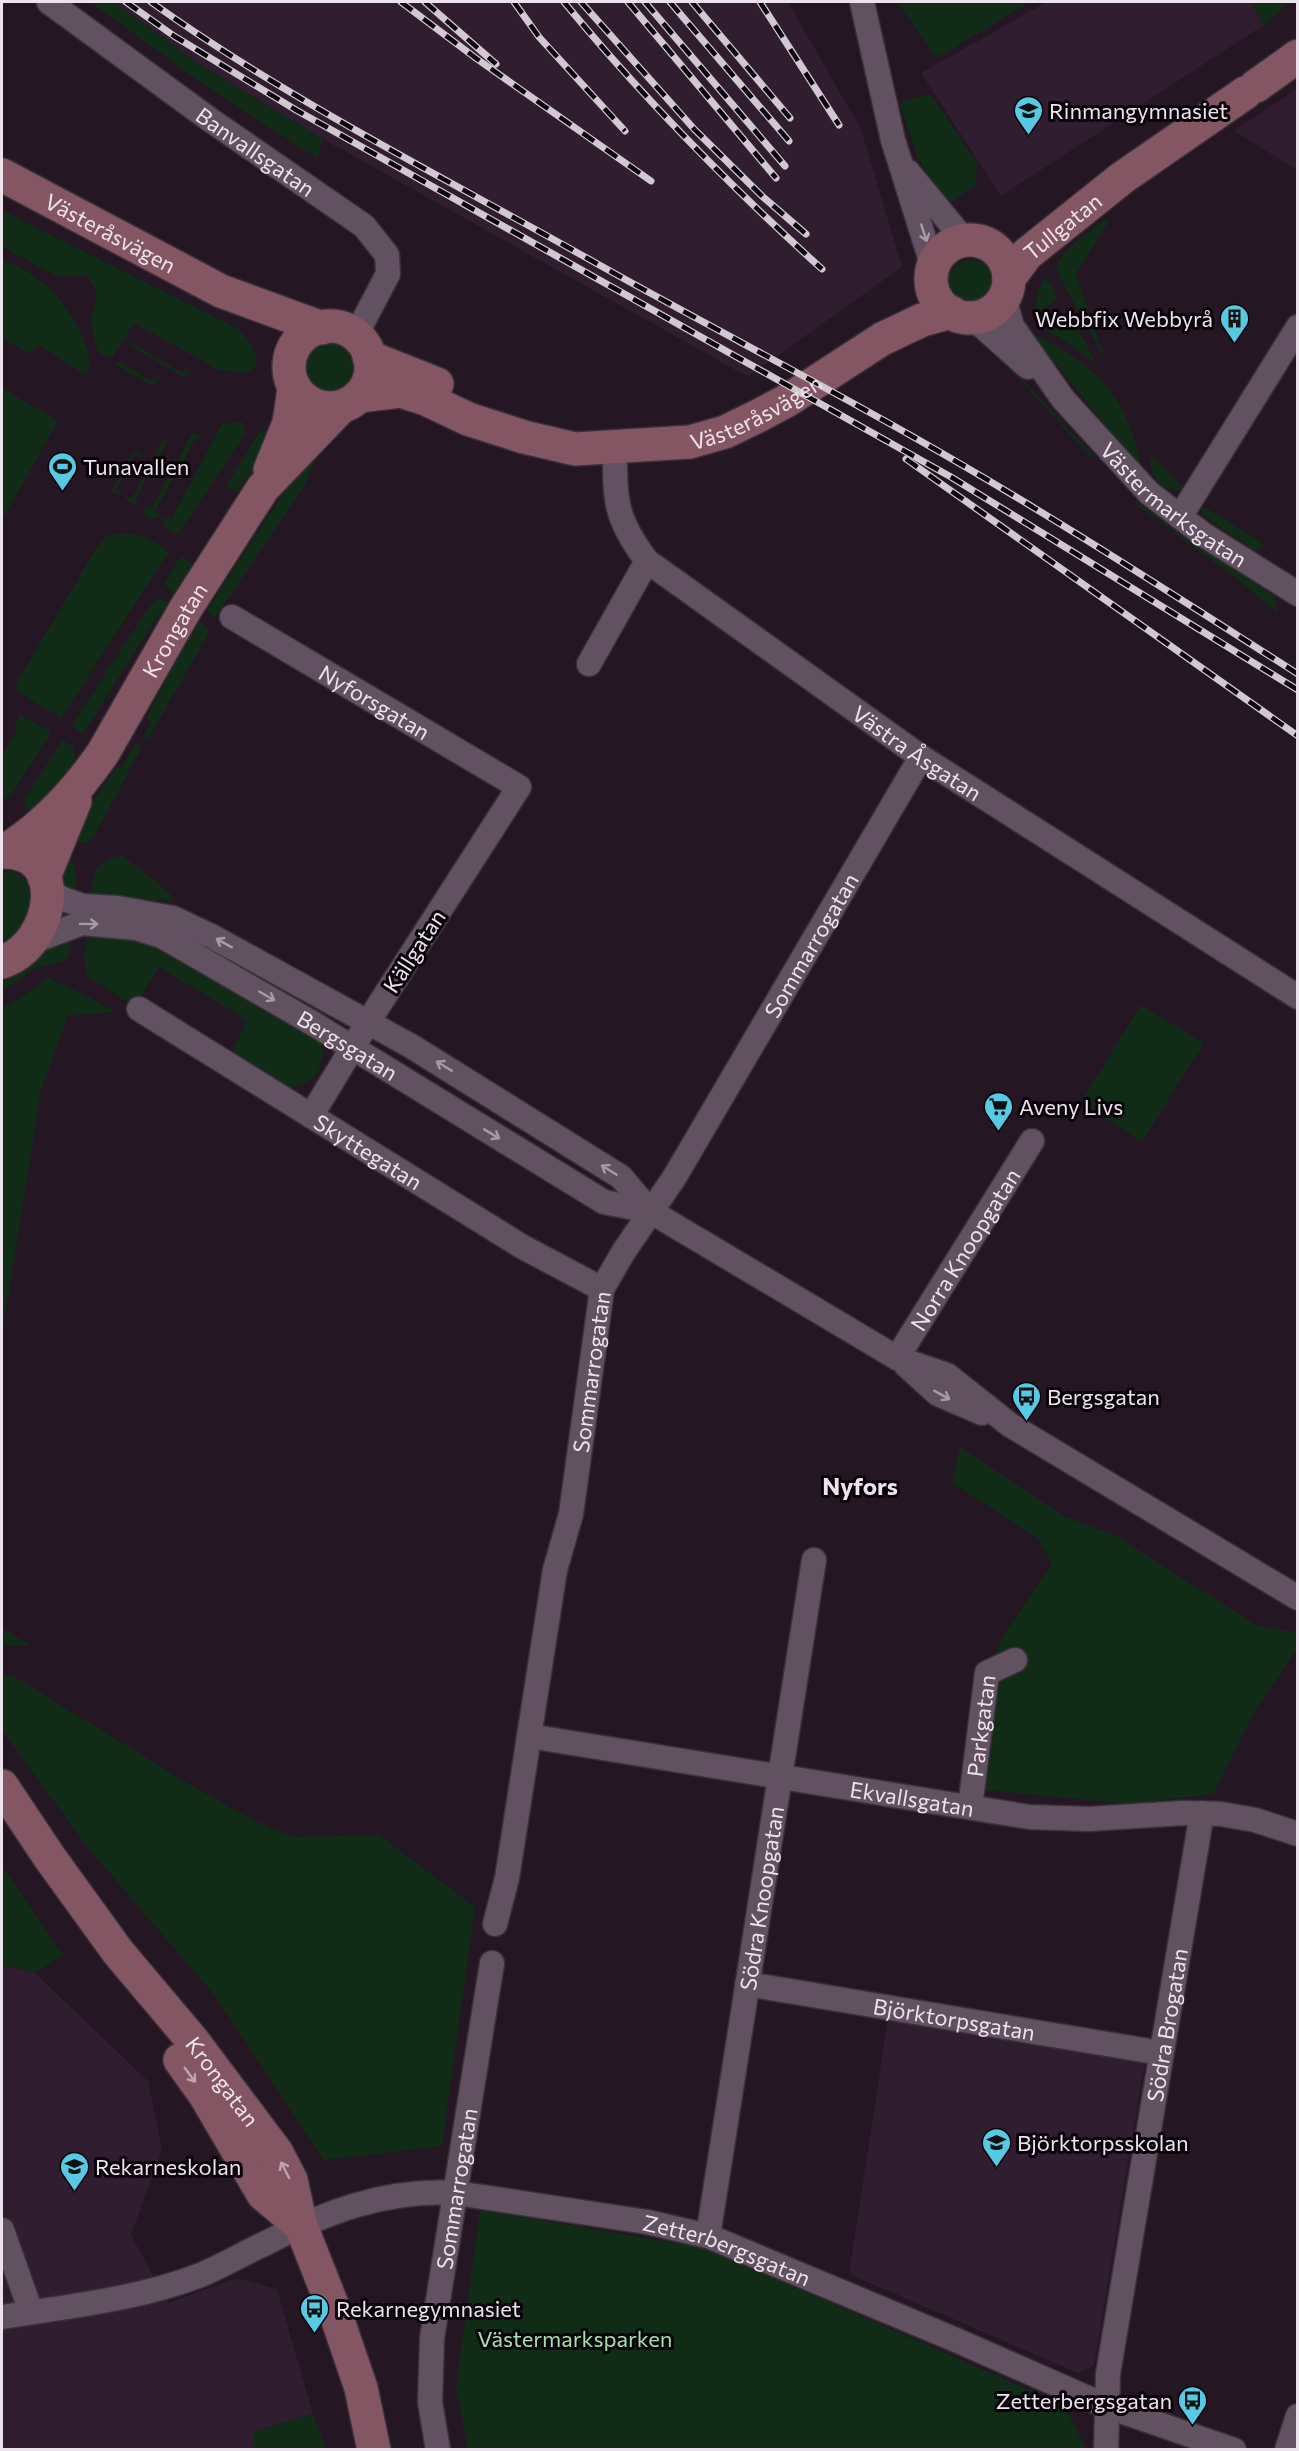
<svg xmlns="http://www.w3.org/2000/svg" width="1299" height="2451" font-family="Commissioner,sans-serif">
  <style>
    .built { fill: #301d2f }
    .green { fill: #102c16 }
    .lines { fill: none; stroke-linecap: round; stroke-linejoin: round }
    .street-casing { stroke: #393039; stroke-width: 27 }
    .secondary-casing { stroke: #393039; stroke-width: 36 }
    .street { stroke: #625160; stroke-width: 24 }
    .secondary { stroke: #845663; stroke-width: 33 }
    .rail-casing { stroke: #d2c8d1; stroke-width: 7 }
    .rail { stroke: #090409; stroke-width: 4.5; stroke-dasharray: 14; stroke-linecap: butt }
    .oneway { stroke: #a89aa6 }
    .oneway2 { stroke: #bea4ae }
    .labels { text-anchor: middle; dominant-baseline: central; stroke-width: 6; stroke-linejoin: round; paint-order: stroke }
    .poi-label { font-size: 22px; fill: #ede3ec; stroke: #090409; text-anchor: start }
    .street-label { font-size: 22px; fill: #ede3ec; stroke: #090409 }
    .park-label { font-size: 22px; fill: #a4e0ad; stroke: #090409 }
    .neighbourhood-label { font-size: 24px; font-weight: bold; fill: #ede3ec; stroke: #090409 }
  </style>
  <rect width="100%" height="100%" fill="#241623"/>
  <g class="built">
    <path d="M 114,2 L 788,2 L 861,129 L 902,267 L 748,377 L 323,139 L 196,62 Z"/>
    <path d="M 1047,2 L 1251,2 L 1264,25 L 1001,196 L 921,73 Z"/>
    <path d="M 1297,89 L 1297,170 L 1234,131 Z"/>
    <path d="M 9,1966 L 35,1973 L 148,2081 L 162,2150 L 131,2235 L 168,2303 L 237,2278 L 277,2289 L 313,2414 L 254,2431 L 253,2449 L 2,2450 L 2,1967 Z"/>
    <path d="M 888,2019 L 1145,2061 L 1094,2366 L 1078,2373 L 849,2274 Z"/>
  </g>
  <g class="green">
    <path d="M 90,2 L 114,2 L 196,62 L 323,139 L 317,158 L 210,89 Z"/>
    <path d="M 897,2 L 1026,2 L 1022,7 L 941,55 L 935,56 Z"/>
    <path d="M 1251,2 L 1289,2 L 1264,25 Z"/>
    <path d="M 931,94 L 977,163 L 976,184 L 947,206 L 945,206 L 919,160 L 900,105 L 905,100 Z"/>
    <path d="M 2,210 L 238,329 C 250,341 259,350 255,368 L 247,373 L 219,370 L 134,323 L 112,358 L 99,354 C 97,345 92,335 92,326 C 90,303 105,300 87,276 L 56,276 L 2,247 Z"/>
    <path d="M 1112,216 L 1076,274 L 1106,362 L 1063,283 L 1056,266 C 1069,243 1090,230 1112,216 Z"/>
    <path d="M 2,260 C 39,272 69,303 83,339 C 85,345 89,351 89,357 C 90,363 88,370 87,376 L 38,344 L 30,354 L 2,338 Z"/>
    <circle cx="971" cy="283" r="23"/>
    <path d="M 1044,278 L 1051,283 L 1057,298 L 1044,309 L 1036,311 L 1037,294 Z"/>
    <path d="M 1052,315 C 1077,316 1086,344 1096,364 L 1060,338 L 1035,324 Z"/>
    <path d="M 1031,333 C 1094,364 1126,394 1141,465 L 1132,458 Z"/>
    <circle cx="331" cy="367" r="30"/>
    <path d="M 130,342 L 183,373 L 186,368 L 190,370 L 185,378 L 129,345 Z"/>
    <path d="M 1004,359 L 1094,456 L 1090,457 L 1003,361 Z"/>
    <path d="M 118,361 L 152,381 L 154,377 L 158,379 L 153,386 L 115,365 Z"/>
    <path d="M 2,388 L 58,421 L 2,520 Z"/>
    <path d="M 241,421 L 244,424 L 244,435 L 180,531 L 177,534 L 163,526 L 164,517 L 171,520 L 223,422 L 228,424 Z"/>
    <path d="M 269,428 L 258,462 L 237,493 L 226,486 L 259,433 Z"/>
    <path d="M 193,432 L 202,437 L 201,440 L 196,438 L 155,511 L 160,515 L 154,520 L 147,517 L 144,512 L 145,506 L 151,509 Z"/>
    <path d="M 163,440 L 168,440 L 135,500 L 140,503 L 137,506 L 125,499 L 127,495 L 132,498 Z"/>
    <path d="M 134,450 L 143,454 L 140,457 L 135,454 L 116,489 L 122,493 L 120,495 L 112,491 Z"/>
    <path d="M 310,452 L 316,458 L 306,483 L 215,618 L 207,610 Z"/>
    <path d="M 1151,455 L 1186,490 C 1165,494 1146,476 1151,455 Z"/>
    <path d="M 1130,497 L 1179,534 L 1275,596 L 1277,613 L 1250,589 L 1139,507 Z"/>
    <path d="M 1201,506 L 1208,509 L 1263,543 L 1260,549 L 1253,550 L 1203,515 Z"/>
    <path d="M 122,533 C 140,534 156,540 168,553 L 61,718 L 17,691 L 17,682 L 94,552 L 106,536 Z"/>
    <path d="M 181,556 L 192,564 L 193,577 L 179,597 L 164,584 Z"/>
    <path d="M 160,597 L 173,606 L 169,611 L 159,614 L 83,734 L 71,726 L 150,606 Z"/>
    <path d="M 199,623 L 206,626 L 209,633 L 148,739 L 143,737 L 152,722 L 146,718 L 171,670 Z"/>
    <path d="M 20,715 L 51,732 L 8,800 L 2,797 L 2,755 L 18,729 L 14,726 Z"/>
    <path d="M 63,740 L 73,747 L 76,763 L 39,818 C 31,814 26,810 24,800 Z"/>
    <path d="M 136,743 L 141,749 L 93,838 L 85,844 L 69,838 L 117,766 L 121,768 Z"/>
    <path d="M 62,853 C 80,862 76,879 75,896 C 58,887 61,870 62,853 Z"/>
    <path d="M 119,855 L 131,862 L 170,893 L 173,901 L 157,900 L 149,906 L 90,900 C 93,872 92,867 119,855 Z"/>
    <path d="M 14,871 L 26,881 L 31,898 L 27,923 L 2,949 L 2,872 Z"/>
    <path d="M 88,933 L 137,937 L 184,955 L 310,1031 L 323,1047 C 322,1073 317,1079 292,1088 L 231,1053 L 247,1020 L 159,967 L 135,1007 L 87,976 L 84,956 Z"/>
    <path d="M 70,934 L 71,950 L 65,961 L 36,968 L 2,991 L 2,979 C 28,969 44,942 70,934 Z"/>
    <path d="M 48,978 L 89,997 L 115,1012 L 68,1016 L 41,1090 L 2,1336 L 2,1008 L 16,1001 Z"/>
    <path d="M 1141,1005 L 1204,1043 L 1142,1142 L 1081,1102 Z"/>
    <path d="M 960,1447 L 1062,1515 L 1116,1536 L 1256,1625 L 1297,1633 L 1297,1649 L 1254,1712 L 1213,1794 L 1129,1804 L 984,1790 L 973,1785 L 987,1673 L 1003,1636 L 1052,1564 L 1037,1538 L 952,1483 Z"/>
    <path d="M 2,1628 L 31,1646 L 2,1645 Z"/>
    <path d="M 2,1674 L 12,1675 L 184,1781 L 253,1820 L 293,1837 L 379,1835 L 475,1907 L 442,2146 L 324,2160 L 216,1997 L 88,1848 L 2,1730 Z"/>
    <path d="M 2,1866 L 63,1955 L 35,1973 L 9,1966 L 2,1967 Z"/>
    <path d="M 480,2210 L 710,2249 L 1065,2406 L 1086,2449 L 468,2449 L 456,2387 Z"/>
    <path d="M 313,2414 L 326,2449 L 253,2449 L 254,2431 Z"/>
  </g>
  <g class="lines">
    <defs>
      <g id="street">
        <path id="s1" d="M 49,2 L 209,119 L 364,226 L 387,255 L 388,274 L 356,335"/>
        <path d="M 862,2 L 893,140 L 933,267"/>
        <path d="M 908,172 L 965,241"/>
        <path id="s2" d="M 1004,298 L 1012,326 L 1063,399 L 1149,493 L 1204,535 L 1298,594"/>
        <path d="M 973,318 L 1028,367"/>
        <path id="s3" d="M 615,447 C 615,500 614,517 647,561 L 921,757 L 1298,997"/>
        <path d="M 1180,517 L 1298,327"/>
        <path id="s4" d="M 232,617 L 519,787 L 368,1022 L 311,1116"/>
        <path d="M 589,664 L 647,561"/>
        <path d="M 47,890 L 63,899 L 83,906 L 118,908 L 173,918 L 213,937 L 411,1046 L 621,1177 L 650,1211"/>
        <path id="s5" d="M 34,941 L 82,923 L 136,928 L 162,936 L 314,1024 L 604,1202 L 650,1211 L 897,1358 L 947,1375 L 1010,1425 L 1298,1598"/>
        <path id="s6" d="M 139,1009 L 521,1246 L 602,1289"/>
        <path id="s7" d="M 897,1358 L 1032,1141"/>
        <path d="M 906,1365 L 938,1394 L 982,1413"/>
        <path id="s8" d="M 529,1736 L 1029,1817 L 1089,1819 L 1183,1813 L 1221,1814 L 1255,1820 L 1298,1834"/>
        <path id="s9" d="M 970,1807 L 987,1673 L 1015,1660"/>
        <path id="s10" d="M 495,1924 L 507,1878 L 555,1570 L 571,1514 L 602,1289 L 624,1251 L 674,1178 L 921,757"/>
        <path id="s11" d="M 747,1984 L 1161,2053"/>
        <path d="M 2,2230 L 31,2312"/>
        <path id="s12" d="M 708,2236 L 814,1560"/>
        <path id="s13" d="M 2,2317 C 68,2306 135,2300 198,2276 C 221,2267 242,2254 264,2244 C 326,2212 385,2189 456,2193 L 647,2222 L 708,2236 L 956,2340 L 1106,2406 L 1234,2450"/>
        <path id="s14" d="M 438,2450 L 430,2402 L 432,2338 L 492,1963"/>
        <path id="s15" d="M 1106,2450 L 1108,2374 L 1202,1813"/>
        <path d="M 1287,2450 L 1298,2416"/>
      </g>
      <g id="secondary">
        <path d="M 1256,86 L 1298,56"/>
        <path id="s16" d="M 2,175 L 221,291 L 322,328"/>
        <circle cx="970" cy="279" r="39"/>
        <path id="s17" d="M 1009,278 L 1027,254 L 1122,178 L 1245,93"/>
        <circle cx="330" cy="367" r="41"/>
        <path d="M 369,357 L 437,384"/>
        <path id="s18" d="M 359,396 L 401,391 L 426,399 L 468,419 L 524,437 L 575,449 L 690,442 L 725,432 L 760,415 L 788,400 L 882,339 L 922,320 L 951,312"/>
        <path d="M 270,470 L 289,423 L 294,389"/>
        <path d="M 2,852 C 69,849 56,944 2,962"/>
        <path id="s19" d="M 3,852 C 44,827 76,792 103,753 L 186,608 L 263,488 L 340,408"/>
        <path d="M 44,877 L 75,801"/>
        <path id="s20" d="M 2,1786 L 50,1858 L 118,1952 L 193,2041 L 277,2153 L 291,2180 L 301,2226 L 335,2312 L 361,2388 L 374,2450"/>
        <path d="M 180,2060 L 205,2095 L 263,2194 L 301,2226"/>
      </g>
    </defs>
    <use href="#street" class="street-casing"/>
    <use href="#secondary" class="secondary-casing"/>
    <use href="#street" class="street"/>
    <use href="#secondary" class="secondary"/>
    <defs>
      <g id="rail">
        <path d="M 126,2 L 174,36 L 296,110 L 951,477 L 1298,690"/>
        <path d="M 151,2 C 290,101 445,178 594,262 C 701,322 810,378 917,439 C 1046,512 1172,594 1298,674"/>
        <path d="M 401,2 L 477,59 L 651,181"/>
        <path d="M 425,2 L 496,64"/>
        <path d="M 514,2 L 539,37 L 625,131"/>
        <path d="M 564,2 C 643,98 730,186 822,269"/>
        <path d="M 581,2 L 695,130 L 763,197 L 806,234"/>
        <path d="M 628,2 L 776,178"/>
        <path d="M 645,2 L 785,166"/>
        <path d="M 670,2 L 789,141"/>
        <path d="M 692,2 L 790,118"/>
        <path d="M 760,2 L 839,125"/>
        <path d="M 906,459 L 1298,736"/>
      </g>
    </defs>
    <use href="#rail" class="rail-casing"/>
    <use href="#rail" class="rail"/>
  </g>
  <defs><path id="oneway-shaft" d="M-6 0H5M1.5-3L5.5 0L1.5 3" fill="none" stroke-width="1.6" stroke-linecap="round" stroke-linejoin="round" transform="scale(1.5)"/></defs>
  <g class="oneway">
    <use href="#oneway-shaft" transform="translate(924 233) rotate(72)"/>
    <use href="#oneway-shaft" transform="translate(89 924) rotate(1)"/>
    <use href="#oneway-shaft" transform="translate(224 943) rotate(-151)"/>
    <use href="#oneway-shaft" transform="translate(267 996) rotate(30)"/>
    <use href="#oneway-shaft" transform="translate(444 1066) rotate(-148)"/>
    <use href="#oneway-shaft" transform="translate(492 1134) rotate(31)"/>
    <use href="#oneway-shaft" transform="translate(609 1170) rotate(-148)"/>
    <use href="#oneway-shaft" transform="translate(942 1395) rotate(29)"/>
  </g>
  <g class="oneway2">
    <use href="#oneway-shaft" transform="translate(190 2075) rotate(54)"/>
    <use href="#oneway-shaft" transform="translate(285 2170) rotate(-117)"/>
  </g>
  <defs>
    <symbol id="school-pin" viewBox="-11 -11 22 30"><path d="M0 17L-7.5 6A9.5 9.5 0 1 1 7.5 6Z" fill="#58c9e3" stroke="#090409"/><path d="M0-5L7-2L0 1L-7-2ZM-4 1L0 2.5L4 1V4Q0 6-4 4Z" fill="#111"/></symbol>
    <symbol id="building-pin" viewBox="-11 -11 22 30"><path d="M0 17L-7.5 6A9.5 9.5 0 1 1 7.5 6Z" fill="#58c9e3" stroke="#090409"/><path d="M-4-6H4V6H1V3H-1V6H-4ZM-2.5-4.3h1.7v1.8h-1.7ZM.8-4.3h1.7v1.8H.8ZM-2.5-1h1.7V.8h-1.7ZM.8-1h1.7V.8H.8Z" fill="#111"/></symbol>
    <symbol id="stadium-pin" viewBox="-11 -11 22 30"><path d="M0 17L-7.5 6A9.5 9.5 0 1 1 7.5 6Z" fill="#58c9e3" stroke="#090409"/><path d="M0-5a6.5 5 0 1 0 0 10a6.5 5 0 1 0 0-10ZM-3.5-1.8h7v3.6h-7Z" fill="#111"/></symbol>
    <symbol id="supermarket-pin" viewBox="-11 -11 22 30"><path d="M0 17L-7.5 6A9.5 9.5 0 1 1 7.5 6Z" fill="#58c9e3" stroke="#090409"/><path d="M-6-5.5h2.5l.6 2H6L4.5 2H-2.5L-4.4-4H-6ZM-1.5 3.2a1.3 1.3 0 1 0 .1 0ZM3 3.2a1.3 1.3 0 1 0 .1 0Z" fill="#111"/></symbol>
    <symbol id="bus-pin" viewBox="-11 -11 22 30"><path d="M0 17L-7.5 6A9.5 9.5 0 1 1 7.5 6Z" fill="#58c9e3" stroke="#090409"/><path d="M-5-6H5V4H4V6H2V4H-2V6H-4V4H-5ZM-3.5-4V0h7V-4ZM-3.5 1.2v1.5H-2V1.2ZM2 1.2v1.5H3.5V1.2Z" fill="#111"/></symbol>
  </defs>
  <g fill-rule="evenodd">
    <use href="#school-pin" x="1012" y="94" width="33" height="45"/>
    <use href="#building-pin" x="1218" y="302" width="33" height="45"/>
    <use href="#stadium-pin" x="46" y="450" width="33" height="45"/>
    <use href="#supermarket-pin" x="982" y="1090" width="33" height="45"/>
    <use href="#bus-pin" x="1010" y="1380" width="33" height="45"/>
    <use href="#school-pin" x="980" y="2126" width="33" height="45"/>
    <use href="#school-pin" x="58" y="2150" width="33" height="45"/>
    <use href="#bus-pin" x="298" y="2292" width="33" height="45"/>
    <use href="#bus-pin" x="1176" y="2384" width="33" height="45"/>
  </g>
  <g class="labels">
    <g class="poi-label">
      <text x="1049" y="110">Rinmangymnasiet</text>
      <text x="1213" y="318" text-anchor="end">Webbfix Webbyrå</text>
      <text x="83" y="466">Tunavallen</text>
      <text x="1019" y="1106">Aveny Livs</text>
      <text x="1047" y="1396">Bergsgatan</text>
      <text x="1017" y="2142">Björktorpsskolan</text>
      <text x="95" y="2166">Rekarneskolan</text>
      <text x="336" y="2308">Rekarnegymnasiet</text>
      <text x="1172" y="2400" text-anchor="end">Zetterbergsgatan</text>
    </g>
    <g class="street-label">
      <text stroke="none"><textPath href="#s1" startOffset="255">Banvallsgatan</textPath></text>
      <text stroke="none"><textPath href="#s17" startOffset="75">Tullgatan</textPath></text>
      <text stroke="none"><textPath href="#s16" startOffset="123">Västeråsvägen</textPath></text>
      <text stroke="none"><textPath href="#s18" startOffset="414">Västeråsvägen</textPath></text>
      <text stroke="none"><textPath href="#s2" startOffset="272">Västermarksgatan</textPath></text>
      <text stroke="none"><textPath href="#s19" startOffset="284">Krongatan</textPath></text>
      <text stroke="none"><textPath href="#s4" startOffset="166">Nyforsgatan</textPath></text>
      <text stroke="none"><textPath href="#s3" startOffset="453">Västra Åsgatan</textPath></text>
      <text stroke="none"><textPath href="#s10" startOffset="1047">Sommarrogatan</textPath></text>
      <text transform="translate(414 951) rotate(-57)">Källgatan</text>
      <text stroke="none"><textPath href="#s5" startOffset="348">Bergsgatan</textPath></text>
      <text stroke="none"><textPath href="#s6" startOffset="270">Skyttegatan</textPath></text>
      <text stroke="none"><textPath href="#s7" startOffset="128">Norra Knoopgatan</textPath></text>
      <text stroke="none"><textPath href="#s10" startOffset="561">Sommarrogatan</textPath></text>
      <text stroke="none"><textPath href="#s9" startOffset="82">Parkgatan</textPath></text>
      <text stroke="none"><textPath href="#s8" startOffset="388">Ekvallsgatan</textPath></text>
      <text stroke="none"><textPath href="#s12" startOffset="342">Södra Knoopgatan</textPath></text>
      <text stroke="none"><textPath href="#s11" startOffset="210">Björktorpsgatan</textPath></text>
      <text stroke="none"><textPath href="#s15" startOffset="430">Södra Brogatan</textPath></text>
      <text stroke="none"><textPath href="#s20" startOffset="369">Krongatan</textPath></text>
      <text stroke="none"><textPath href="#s14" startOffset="264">Sommarrogatan</textPath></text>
      <text stroke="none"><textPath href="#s13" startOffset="753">Zetterbergsgatan</textPath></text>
    </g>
    <g class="park-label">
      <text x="575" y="2338">Västermarksparken</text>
    </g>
    <g class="neighbourhood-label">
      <text x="860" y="1485">Nyfors</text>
    </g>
  </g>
  <rect width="1299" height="2451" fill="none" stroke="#ede3ec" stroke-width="6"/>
</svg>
